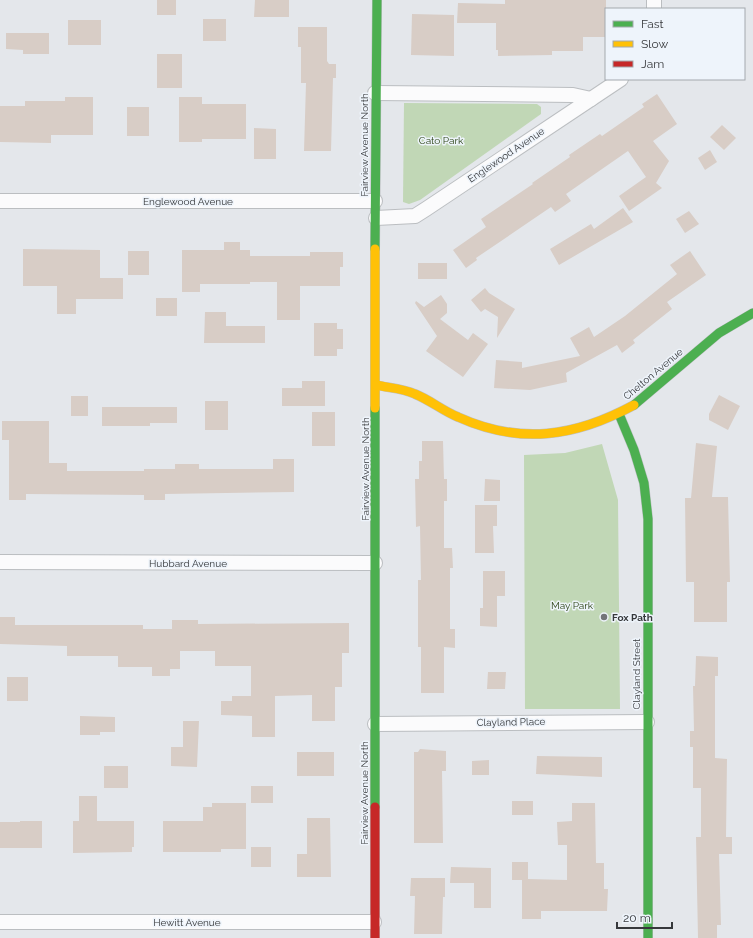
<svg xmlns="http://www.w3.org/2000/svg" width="753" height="938" font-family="Raleway,sans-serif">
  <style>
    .green { fill: #c1d7b6 }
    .building { fill: #d8cdc6 }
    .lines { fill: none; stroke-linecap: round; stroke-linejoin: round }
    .street-casing { stroke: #bbbec1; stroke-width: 16 }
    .fast-casing { stroke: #bbbec1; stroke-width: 10 }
    .slow-casing { stroke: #bbbec1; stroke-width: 10 }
    .jam-casing { stroke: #bbbec1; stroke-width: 10 }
    .street { stroke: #fbfbfc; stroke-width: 14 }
    .fast { stroke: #4caf50; stroke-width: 9 }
    .slow { stroke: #ffc107; stroke-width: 9 }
    .jam { stroke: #c62828; stroke-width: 9 }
    .poi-dot { fill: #737579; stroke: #eef4fb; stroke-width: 1.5 }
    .labels { text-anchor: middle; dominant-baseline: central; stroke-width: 3; stroke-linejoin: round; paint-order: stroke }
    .park-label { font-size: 10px; fill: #284112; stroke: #eef4fb }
    .street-label { font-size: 10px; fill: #36383b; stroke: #eef4fb }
    .poi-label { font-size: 10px; font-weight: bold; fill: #36383b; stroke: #eef4fb; text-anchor: start }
  </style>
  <rect width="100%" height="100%" fill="#e4e7eb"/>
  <g class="green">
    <path d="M 404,103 L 537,104 L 541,107 L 541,114 L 420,200 L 409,204 L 403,202 Z"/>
    <path d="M 602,444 L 618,500 L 620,709 L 525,709 L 524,455 L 565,453 Z"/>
  </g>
  <g class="building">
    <rect x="157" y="0" width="19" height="15"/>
    <path d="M 255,0 L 289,0 L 289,17 L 254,17 Z"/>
    <path d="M 505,0 L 606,0 L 606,37 L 583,37 L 583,51 L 552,51 L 552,55 L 498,56 L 498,50 L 496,50 L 496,23 L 457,23 L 458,3 L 505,4 Z"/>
    <path d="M 412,14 L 454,15 L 454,56 L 411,55 Z"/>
    <rect x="203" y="19" width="23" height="22"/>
    <rect x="68" y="20" width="33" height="25"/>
    <path d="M 298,27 L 327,27 L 327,61 L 329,64 L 336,64 L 336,78 L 333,78 L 331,151 L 304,151 L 306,83 L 301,83 L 301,47 L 298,47 Z"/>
    <path d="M 6,33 L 49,33 L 49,54 L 23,54 L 23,50 L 6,49 Z"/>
    <rect x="157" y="54" width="25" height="34"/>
    <path d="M 657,94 L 677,124 L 653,141 L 669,161 L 656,183 L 662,188 L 629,211 L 619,196 L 646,177 L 628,151 L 566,194 L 571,201 L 555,212 L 551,207 L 476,258 L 477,260 L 466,268 L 453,250 L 486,227 L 481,219 L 533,184 L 532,183 L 570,157 L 569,155 L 600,134 L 602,136 L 644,107 L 642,104 Z"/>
    <path d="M 65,97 L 93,97 L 93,135 L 51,135 L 51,143 L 0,142 L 0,106 L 25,106 L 25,101 L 65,101 Z"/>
    <path d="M 179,97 L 202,97 L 202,104 L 246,104 L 246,139 L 202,139 L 202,142 L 179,142 Z"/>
    <rect x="127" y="107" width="22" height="29"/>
    <path d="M 722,125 L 736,138 L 724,150 L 710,137 Z"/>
    <path d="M 254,128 L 276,129 L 276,159 L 254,159 Z"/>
    <path d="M 710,150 L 717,162 L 705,170 L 698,158 Z"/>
    <path d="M 623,208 L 633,222 L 559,265 L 550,249 L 591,224 L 594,229 Z"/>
    <path d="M 689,211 L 699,224 L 685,233 L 676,219 Z"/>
    <path d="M 224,242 L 240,242 L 240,250 L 250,250 L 250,256 L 310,256 L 310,252 L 343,252 L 343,267 L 340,267 L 340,286 L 300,286 L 300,320 L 277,320 L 277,282 L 250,282 L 250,284 L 200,284 L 200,292 L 182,292 L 182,250 L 224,250 Z"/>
    <path d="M 23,249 L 100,250 L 100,278 L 123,278 L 123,299 L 76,299 L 76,314 L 57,314 L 57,286 L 23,286 Z"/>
    <rect x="128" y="251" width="21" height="24"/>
    <path d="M 690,251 L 706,275 L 667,302 L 672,309 L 633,340 L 635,343 L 622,353 L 617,345 L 566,373 L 567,382 L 530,390 L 494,388 L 496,360 L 522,362 L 522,368 L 580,356 L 570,338 L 589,327 L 594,337 L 625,316 L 677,274 L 670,265 Z"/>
    <rect x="418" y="263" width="29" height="16"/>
    <path d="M 485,288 L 489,293 L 515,309 L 497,338 L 498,317 L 485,309 L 481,312 L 471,300 Z"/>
    <path d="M 441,295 L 447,304 L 447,313 L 440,319 L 468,340 L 473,333 L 488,344 L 463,377 L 426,351 L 437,336 L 415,303 L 416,301 L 424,307 Z"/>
    <rect x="156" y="298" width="21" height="18"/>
    <path d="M 205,312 L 226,312 L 226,326 L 265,326 L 265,343 L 204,343 Z"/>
    <path d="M 314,323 L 337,323 L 337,329 L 343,329 L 343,349 L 337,349 L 337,356 L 314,356 Z"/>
    <path d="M 302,381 L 325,381 L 325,406 L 282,406 L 282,388 L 302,388 Z"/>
    <path d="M 719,395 L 740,406 L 728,430 L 709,420 L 709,414 Z"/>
    <rect x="71" y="396" width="17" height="20"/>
    <rect x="205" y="401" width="23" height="29"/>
    <path d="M 102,407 L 177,407 L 177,423 L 150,423 L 150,426 L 102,426 Z"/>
    <rect x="312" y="412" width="23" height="34"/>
    <path d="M 2,421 L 49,421 L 49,463 L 67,463 L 67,471 L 144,471 L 144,469 L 175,469 L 175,464 L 199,464 L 199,469 L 273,469 L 273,459 L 294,459 L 294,492 L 165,494 L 165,500 L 144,500 L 144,495 L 26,494 L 26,500 L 9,500 L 9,440 L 2,440 Z"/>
    <path d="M 422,441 L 443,441 L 444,479 L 447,479 L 447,501 L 444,501 L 444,548 L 452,548 L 453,568 L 450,568 L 450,629 L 455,629 L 455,648 L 444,647 L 444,693 L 421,693 L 421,647 L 418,647 L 418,580 L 421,580 L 420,526 L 416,527 L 415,479 L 419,479 L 419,461 L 422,461 Z"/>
    <path d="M 696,443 L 717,446 L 712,497 L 728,497 L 730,582 L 727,582 L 727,622 L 694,622 L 694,582 L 686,582 L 685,498 L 691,498 Z"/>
    <path d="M 485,479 L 500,480 L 500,501 L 484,501 Z"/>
    <path d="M 475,505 L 497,505 L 497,526 L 493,526 L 494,553 L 475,553 Z"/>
    <path d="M 483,571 L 505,571 L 505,596 L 497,596 L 497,627 L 480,626 L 480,608 L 483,608 Z"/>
    <path d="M 0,617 L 15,617 L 15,625 L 143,625 L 143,629 L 172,629 L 172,620 L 198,620 L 198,624 L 349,623 L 349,653 L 342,653 L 342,687 L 335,687 L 335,721 L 312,721 L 312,695 L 275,696 L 275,737 L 252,737 L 252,716 L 221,715 L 221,701 L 232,701 L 232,696 L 251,696 L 251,666 L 215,666 L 215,651 L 180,651 L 180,669 L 170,669 L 170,676 L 152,676 L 152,667 L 118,667 L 118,656 L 67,656 L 67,646 L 0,644 Z"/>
    <path d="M 696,656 L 718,657 L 718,676 L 715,676 L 715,758 L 727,759 L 726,837 L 732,837 L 732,854 L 719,854 L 721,925 L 717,925 L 717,938 L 698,938 L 696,837 L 701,837 L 701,788 L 693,788 L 693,747 L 690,747 L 690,731 L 694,731 L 693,686 L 695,686 Z"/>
    <path d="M 488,672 L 506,672 L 505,689 L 487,689 Z"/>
    <rect x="7" y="677" width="21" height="24"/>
    <path d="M 80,716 L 115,717 L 115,732 L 100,732 L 100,735 L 80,735 Z"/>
    <path d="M 183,721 L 199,721 L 197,767 L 171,766 L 171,747 L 183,747 Z"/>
    <path d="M 420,749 L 446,751 L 446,771 L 442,771 L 443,843 L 414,843 L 414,752 L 418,752 Z"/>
    <rect x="297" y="752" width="37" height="24"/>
    <path d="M 537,756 L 602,757 L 602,777 L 536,774 Z"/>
    <path d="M 489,760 L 489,775 L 472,775 L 472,761 Z"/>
    <rect x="104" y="766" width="24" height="22"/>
    <rect x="251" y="786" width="22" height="17"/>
    <path d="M 79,796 L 97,796 L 97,821 L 134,821 L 134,847 L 132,847 L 132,852 L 73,853 L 73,821 L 79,821 Z"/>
    <rect x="512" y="801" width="21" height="14"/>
    <path d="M 212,803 L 246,803 L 246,849 L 221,849 L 221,852 L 163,852 L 163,821 L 203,821 L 203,807 L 212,807 Z"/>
    <path d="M 572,803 L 595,803 L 596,863 L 604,863 L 604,889 L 608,889 L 607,911 L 541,911 L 541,919 L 522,919 L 522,880 L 512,880 L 512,862 L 528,862 L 528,879 L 567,880 L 567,845 L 558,845 L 557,822 L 572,821 Z"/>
    <path d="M 307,818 L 330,818 L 331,877 L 297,877 L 297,854 L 307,854 Z"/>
    <path d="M 20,821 L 42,821 L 42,848 L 0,848 L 0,822 L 20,822 Z"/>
    <rect x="251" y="847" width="20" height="20"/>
    <path d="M 451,867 L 491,868 L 491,908 L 474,908 L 474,883 L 450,883 Z"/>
    <path d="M 411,878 L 445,878 L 445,897 L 443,897 L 442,934 L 414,934 L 415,896 L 410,896 Z"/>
  </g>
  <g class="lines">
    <defs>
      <g id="street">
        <path d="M 654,9 L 654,0"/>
        <path d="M 375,93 L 573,95 L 591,99"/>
        <path d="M 0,201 L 375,201"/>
        <path d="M 376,218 L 415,216 L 426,209 L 621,79"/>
        <path d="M 0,562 L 375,563"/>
        <path d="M 375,724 L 647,722"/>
        <path d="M 0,922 L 374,922"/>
      </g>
      <g id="fast">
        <path d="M 375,249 L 377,0"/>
        <path d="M 634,405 L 719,333 L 753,313"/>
        <path d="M 375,408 L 375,807"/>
        <path d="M 619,414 L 634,450 L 644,483 L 648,519 L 648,938"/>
      </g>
      <g id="slow">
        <path d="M 375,249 L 375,408"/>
        <path d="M 376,385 C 389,388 402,388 415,394 C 430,400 443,411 458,417 C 520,445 575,437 634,405"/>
      </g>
      <path id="jam" d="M 375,807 L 375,938"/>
    </defs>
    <use href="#street" class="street-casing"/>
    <use href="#fast" class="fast-casing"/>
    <use href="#slow" class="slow-casing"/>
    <use href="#jam" class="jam-casing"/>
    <use href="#street" class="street"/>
    <use href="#fast" class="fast"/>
    <use href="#slow" class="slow"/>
    <use href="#jam" class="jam"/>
  </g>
  <circle class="poi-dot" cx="604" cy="617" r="4"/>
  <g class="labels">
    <g class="park-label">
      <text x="441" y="140">Cato Park</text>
      <text x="572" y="605">May Park</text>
    </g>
    <g class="street-label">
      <text transform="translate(364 145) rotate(-90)">Fairview Avenue North</text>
      <text transform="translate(506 155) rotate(-34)">Englewood Avenue</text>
      <text x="188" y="201">Englewood Avenue</text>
      <text transform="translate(653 374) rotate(-40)">Chelton Avenue</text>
      <text transform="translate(365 469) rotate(-90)">Fairview Avenue North</text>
      <text x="188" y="563">Hubbard Avenue</text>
      <text transform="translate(636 674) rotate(-90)">Clayland Street</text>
      <text transform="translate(511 722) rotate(-1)">Clayland Place</text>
      <text transform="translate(364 793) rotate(-90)">Fairview Avenue North</text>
      <text x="187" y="922">Hewitt Avenue</text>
    </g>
    <g class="poi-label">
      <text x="612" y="617">Fox Path</text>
    </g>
  </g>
  <rect x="605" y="8" width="140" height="72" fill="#eef4fb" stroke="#a4a9ae"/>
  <rect x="613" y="21" width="20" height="6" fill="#4caf50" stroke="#a4a9ae"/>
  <text x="641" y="28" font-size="12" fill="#36383b">Fast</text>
  <rect x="613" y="41" width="20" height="6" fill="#ffc107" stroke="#a4a9ae"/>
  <text x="641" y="48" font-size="12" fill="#36383b">Slow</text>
  <rect x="613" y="61" width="20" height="6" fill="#c62828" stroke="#a4a9ae"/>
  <text x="641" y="68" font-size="12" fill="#36383b">Jam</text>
  <path d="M617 922v6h55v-6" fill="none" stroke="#36383b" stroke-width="2"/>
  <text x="623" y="922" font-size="12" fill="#36383b" stroke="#eef4fb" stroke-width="3" paint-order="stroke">20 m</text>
</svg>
